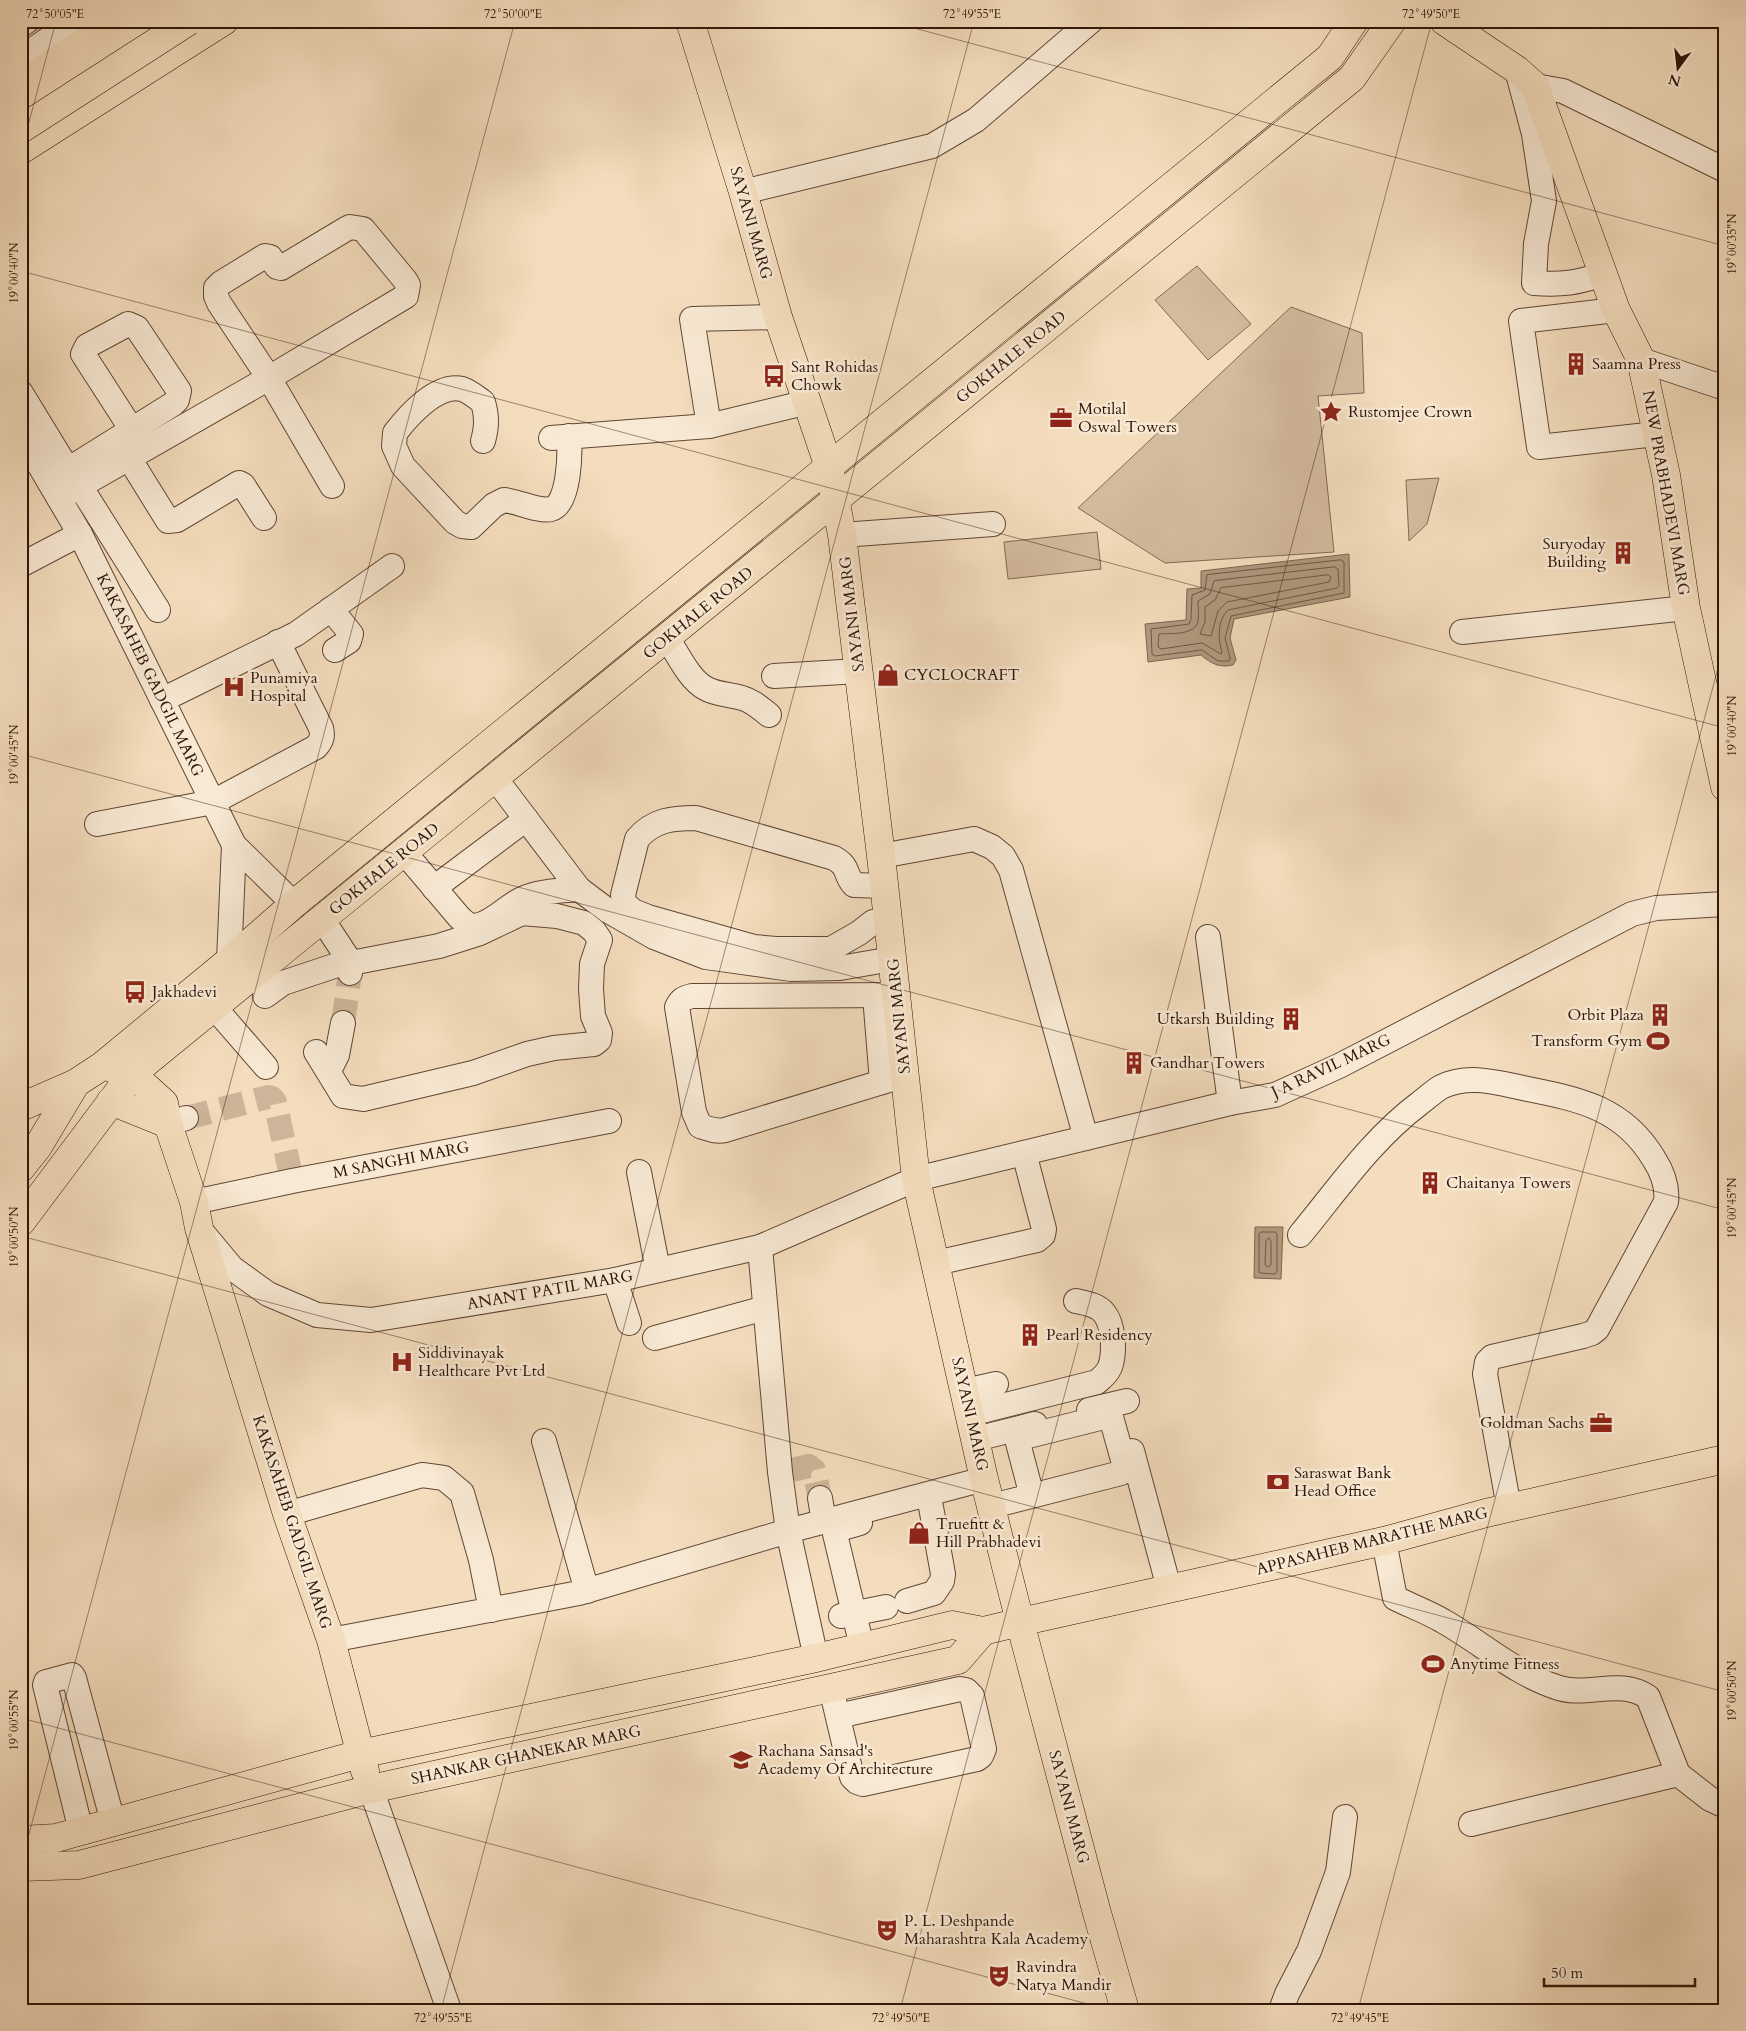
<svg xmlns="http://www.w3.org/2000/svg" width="1746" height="2031" font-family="Cardo,serif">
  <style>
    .green { fill: #d3bb9e; stroke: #816853 }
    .water { fill: #b1997f; stroke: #7d644f }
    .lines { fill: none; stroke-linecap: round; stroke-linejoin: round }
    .shore { stroke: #705644; stroke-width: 1 }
    .minor-tunnel { stroke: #cdb599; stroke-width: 24; stroke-dasharray: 24 12; stroke-linecap: butt }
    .minor-casing { stroke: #604635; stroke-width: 26 }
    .major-casing { stroke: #2f1408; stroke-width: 29 }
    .minor { stroke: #f8e9d4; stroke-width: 24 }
    .major { stroke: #f4ddbd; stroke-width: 28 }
    .major-bridge-casing { stroke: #2f1408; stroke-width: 29; stroke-linecap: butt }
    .major-bridge { stroke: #f4ddbd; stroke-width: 28 }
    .ticks { fill: none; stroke: #2f1408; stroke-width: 1; stroke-opacity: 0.45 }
    .labels { text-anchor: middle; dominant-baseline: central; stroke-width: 5; stroke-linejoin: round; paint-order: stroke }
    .street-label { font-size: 16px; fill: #2f1408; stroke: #f8e9d4 }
    .poi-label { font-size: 16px; fill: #2f1408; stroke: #f8e9d4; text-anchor: start }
    .neatline { fill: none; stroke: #2f1408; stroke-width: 2 }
    .ticks-label { font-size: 12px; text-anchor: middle; fill: #2f1408 }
  </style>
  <rect width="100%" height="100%" fill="#f4ddbd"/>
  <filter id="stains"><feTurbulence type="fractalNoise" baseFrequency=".004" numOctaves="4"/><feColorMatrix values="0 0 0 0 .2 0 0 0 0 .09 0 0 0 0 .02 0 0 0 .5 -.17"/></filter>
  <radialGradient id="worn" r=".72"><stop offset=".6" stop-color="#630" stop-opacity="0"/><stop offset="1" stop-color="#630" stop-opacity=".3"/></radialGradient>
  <g class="green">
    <path d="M 1197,266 L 1251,324 L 1208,360 L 1155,300 Z"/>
    <path d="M 1291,307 L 1362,333 L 1364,393 L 1318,396 L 1334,552 L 1165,563 L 1078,508 Z"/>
    <path d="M 1439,478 L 1427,524 L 1409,541 L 1406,480 Z"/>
    <path d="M 1097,532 L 1101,569 L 1008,579 L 1004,542 Z"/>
  </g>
  <g class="water">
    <path d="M 1349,554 L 1350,597 L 1234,619 L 1230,638 L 1236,660 L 1233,665 C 1219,668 1212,664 1201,655 L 1148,662 L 1145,624 L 1186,620 L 1187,589 L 1201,588 L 1201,571 Z"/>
    <path d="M 1255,1227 L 1283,1227 L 1281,1279 L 1254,1278 Z"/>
  </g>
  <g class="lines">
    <g class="shore">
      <path d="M 1341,560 L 1344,562 L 1344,593 L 1231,616 L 1225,638 L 1230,658 L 1229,661 L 1218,661 L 1202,650 L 1155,656 L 1152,654 L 1151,629 L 1189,624 L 1191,619 L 1192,595 L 1205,590 L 1207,575 Z"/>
      <path d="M 1335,567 L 1338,569 L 1339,586 L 1337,588 L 1228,610 C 1217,621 1218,639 1222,652 L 1221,654 L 1202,643 L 1161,649 L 1158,647 L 1159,634 C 1170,633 1195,636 1198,621 C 1199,614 1198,607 1198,601 L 1210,594 L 1214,581 Z"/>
      <path d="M 1328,575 L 1331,577 L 1329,582 L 1227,602 L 1218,611 L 1211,636 L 1200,634 L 1205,622 L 1205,607 L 1215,600 L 1221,588 Z"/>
      <path d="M 1262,1232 L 1275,1232 L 1277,1234 L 1277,1271 L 1275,1274 L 1261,1273 L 1259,1272 L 1259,1234 Z"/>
      <path d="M 1269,1238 L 1271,1241 L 1271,1265 L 1268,1267 L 1265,1265 L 1266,1241 Z"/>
    </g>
    <g class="minor-tunnel">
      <path d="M 343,1023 L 350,973"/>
      <path d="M 186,1118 L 268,1097 L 272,1098 L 275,1102 L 290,1171"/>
      <path d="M 792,1470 L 809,1466 L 814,1470 L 820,1498"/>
    </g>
    <defs>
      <g id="minor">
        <path d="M 21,25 L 27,21"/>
        <path d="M 21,58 L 75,21"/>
        <path d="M 1517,70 L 1534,134 L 1544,201 L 1536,244 L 1534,283 C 1562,285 1577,283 1603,274"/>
        <path d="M 1535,86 L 1563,91 L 1725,170"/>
        <path d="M 743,192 L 932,146 L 976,120 L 1091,21"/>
        <path d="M 1616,310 L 1521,321 L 1539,447 L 1656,434"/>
        <path d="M 1641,360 L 1725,388"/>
        <path d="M 21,393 L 68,470"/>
        <path d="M 709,426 L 692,319 L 778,317"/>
        <path d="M 21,434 L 80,534 L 234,845 L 294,904"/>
        <path d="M 551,438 L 709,426 L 808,402"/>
        <path d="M 483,441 C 487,426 487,416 483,402 C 477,398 469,391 462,389 C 437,383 408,416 395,433 L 394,446 L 403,466 L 455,522 L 462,526 L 471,527 L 494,505 L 504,500 C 517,501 539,512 551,509 C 570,504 570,451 569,436"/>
        <path d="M 129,458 L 168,521 L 177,520 L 239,483 L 243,485 L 264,518"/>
        <path d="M 49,481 L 58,476 L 173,404 L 177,400 L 179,391 L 137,328 L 128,324 L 87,346 L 83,354 L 132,430"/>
        <path d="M 80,486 L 158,610"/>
        <path d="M 59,498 L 269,378 L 406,296 L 408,285 L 405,280 L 363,229 L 350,227 L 346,229 L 281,268 L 277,267 L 270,257 L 265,256 L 221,283 L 216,288 L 216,296 L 219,303 L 269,378 L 332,486"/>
        <path d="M 842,535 L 993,524"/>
        <path d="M 21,565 L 80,534"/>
        <path d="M 331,609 L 351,634 L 349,641 L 335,650"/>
        <path d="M 1462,632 L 1686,608"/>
        <path d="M 667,638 C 678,654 688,678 705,688 C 717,695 730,694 742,698 C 753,701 760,708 769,715"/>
        <path d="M 774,676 L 859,671"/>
        <path d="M 162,700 L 296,634 L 392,566"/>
        <path d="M 495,778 L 579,889"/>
        <path d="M 97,824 L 213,802 L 316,747 C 322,740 323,736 321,728 L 278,642"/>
        <path d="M 404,852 L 459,917 C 464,922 469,926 475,926 C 492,924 507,906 522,899 C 540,891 560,891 579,889 L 607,910 L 654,937 L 706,957 L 791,969 L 840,968 L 892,959"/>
        <path d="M 881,856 L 974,839 L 992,847 L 1003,856 L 1011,870 L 1086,1138"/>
        <path d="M 884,886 L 854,885 C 844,874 850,867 834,858 L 696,818 C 672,818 653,820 637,839 L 623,895 L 624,903 L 633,911 L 648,917 L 754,947 L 776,949 L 831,949 L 859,933 L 873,922 L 888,921"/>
        <path d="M 434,888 L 526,819"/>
        <path d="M 1208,937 L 1230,1103"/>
        <path d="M 229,961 L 234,845"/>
        <path d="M 896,995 L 692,996 C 684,998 681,999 677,1007 L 694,1112 L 700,1126 C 709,1129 716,1132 725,1130 L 905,1075"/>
        <path d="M 265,996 L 283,983 L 340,964 L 351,963 L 350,973"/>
        <path d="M 875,996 L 882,1082"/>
        <path d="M 214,1007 L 266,1067"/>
        <path d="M 316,1052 L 343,1096 L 363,1099 L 473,1073 L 527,1054 L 554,1048 L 594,1044 L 599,1040 L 600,1033 L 593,1016 L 591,989 L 592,964 L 600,940 L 594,931 L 584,923 L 557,916 L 522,913 L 480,933 L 439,946 L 351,963 L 322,919"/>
        <path d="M 329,1071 L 337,1055 L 343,1023"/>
        <path d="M 168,1124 L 186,1118"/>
        <path d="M 639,1172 L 658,1270"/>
        <path d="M 194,1202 L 292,1181 L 609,1121"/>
        <path d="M 202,1232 L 232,1268 L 268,1294 L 317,1315 L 371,1320 L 615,1280 L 760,1247 L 916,1179 L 1230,1103 L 1275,1095 L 1339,1066 L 1632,914 L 1656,908 L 1725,904"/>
        <path d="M 1300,1235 C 1338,1189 1372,1139 1420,1103 C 1427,1098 1434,1091 1441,1087 C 1468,1074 1495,1082 1523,1088 C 1578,1099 1623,1107 1654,1159 C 1663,1173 1668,1186 1666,1202 L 1597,1329 L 1592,1333 L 1583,1336 L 1492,1357 L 1487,1362 L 1485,1374 L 1509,1508"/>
        <path d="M 760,1247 L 780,1472 L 788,1531 L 816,1658"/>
        <path d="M 936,1263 L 1037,1240 L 1043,1235 L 1044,1229 L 1024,1153"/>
        <path d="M 615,1280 L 629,1323"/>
        <path d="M 655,1338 L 765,1308"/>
        <path d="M 965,1391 L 996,1384"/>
        <path d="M 1089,1410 L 1127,1401"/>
        <path d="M 970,1414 L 1097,1382 C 1102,1378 1107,1374 1110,1367 C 1115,1353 1114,1325 1104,1313 C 1098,1305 1085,1303 1076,1301"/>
        <path d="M 976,1439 L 1035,1424"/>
        <path d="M 544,1441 L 587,1591"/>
        <path d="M 1132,1451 L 1169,1588"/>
        <path d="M 820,1498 L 824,1522"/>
        <path d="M 992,1506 L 1121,1473 L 1124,1471 L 1125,1467 L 1111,1417 L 1108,1416 L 1020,1438 L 1018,1443 L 1032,1496"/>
        <path d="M 287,1514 L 422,1475 L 444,1478 L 462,1493 L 481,1560 L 491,1610"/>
        <path d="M 860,1523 L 839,1529 L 835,1534 L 862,1647"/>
        <path d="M 1384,1541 L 1395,1598 C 1411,1606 1428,1612 1443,1621 C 1482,1643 1515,1674 1559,1688 C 1589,1697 1620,1678 1648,1697 L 1678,1774 L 1710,1799 L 1725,1806"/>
        <path d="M 907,1601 L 934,1593 L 942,1581 L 943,1574 L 931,1507"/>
        <path d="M 841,1616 L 886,1607"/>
        <path d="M 331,1640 L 579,1593 L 788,1531 L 984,1479"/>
        <path d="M 831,1688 L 852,1777 L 857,1782 L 863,1784 L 977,1759 L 981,1756 L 984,1749 L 972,1696 L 966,1690 L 960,1689 L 838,1716"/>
        <path d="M 371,1789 L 449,2010"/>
        <path d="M 1471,1824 L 1678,1774"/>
        <path d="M 81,1831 L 45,1685 L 46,1682 L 72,1675 L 74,1678 L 113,1822"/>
        <path d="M 1281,2010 L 1287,1994 L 1309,1951 L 1338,1872 L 1345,1817"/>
      </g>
      <g id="major">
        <path d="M 690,21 L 743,192 L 778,317 L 829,467 L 842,535 L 881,856 L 916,1179 L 984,1479 L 1020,1622 L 1097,1913 L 1125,2010"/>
        <path d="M 1444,21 L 1517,70 L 1535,86 L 1616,310 L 1641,360 L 1666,475 L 1686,608 L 1725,787"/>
        <path d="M 21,84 L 115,21"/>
        <path d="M 21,108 L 158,21"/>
        <path d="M 21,150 L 224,21"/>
        <path d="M 114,1069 L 132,1074 L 164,1103 L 168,1124 L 194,1202 L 199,1228 L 287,1514 L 331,1640 L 365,1771"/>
        <path d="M 111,1101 L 168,1124"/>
        <path d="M 21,1107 L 76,1083"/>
        <path d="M 21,1168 L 37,1148 L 76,1083 L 102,1066 L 229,961 L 294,904 L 1330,57 L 1354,21"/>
        <path d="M 21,1222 L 132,1074 L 1352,78 L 1392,21"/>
        <path d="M 21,1840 L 56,1838 L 360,1754 L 816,1658 L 952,1625 L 983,1631"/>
        <path d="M 21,1867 L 79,1865 L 371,1789 L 958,1660 L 983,1631 L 1020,1622 L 1384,1541 L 1486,1513 L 1725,1459"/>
      </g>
    </defs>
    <use href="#minor" class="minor-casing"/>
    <use href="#major" class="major-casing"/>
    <use href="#minor" class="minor"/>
    <use href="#major" class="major"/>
    <defs>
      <path id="major-bridge" d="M 21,129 L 189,21"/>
    </defs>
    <use href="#major-bridge" class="major-bridge-casing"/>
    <use href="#major-bridge" class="major-bridge"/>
  </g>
  <path class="ticks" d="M 888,21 L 1725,246M 21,152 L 56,21M 21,271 L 1725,728M 21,754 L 1725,1210M 21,1236 L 1725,1692M 21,1718 L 1110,2010M 21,1864 L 515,21M 441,2010 L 974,21M 900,2010 L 1432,21M 1358,2010 L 1725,642"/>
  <defs>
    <symbol id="building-bare" viewBox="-9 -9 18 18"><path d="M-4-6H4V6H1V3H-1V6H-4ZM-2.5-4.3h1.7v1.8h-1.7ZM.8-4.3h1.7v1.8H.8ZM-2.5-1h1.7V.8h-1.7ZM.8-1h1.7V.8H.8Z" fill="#8f2418" stroke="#f8e9d4" stroke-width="2.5" paint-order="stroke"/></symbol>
    <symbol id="bus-bare" viewBox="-9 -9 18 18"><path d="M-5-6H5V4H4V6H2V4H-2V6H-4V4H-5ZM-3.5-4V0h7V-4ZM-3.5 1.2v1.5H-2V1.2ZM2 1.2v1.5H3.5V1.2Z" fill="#8f2418" stroke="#f8e9d4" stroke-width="2.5" paint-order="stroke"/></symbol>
    <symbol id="sight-bare" viewBox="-9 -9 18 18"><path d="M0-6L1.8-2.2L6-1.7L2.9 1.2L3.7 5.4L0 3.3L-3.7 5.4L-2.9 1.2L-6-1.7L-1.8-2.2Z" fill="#8f2418" stroke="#f8e9d4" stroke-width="2.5" paint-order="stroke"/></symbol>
    <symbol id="office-bare" viewBox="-9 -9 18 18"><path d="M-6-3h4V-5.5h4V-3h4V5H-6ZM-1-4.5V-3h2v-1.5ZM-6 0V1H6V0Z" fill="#8f2418" stroke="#f8e9d4" stroke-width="2.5" paint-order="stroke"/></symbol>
    <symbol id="shop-bare" viewBox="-9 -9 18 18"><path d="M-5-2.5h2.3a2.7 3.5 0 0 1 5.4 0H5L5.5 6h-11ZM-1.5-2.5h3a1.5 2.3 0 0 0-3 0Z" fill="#8f2418" stroke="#f8e9d4" stroke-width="2.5" paint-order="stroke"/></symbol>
    <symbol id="hospital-bare" viewBox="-9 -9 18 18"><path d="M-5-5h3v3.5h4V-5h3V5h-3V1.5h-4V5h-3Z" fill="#8f2418" stroke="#f8e9d4" stroke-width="2.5" paint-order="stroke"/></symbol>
    <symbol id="stadium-bare" viewBox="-9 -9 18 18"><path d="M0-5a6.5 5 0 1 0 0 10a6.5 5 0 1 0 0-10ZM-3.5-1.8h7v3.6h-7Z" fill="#8f2418" stroke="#f8e9d4" stroke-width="2.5" paint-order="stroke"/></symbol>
    <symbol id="bank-bare" viewBox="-9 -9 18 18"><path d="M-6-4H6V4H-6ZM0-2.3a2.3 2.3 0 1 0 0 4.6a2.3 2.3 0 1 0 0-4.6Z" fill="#8f2418" stroke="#f8e9d4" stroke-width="2.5" paint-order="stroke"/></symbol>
    <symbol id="university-bare" viewBox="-9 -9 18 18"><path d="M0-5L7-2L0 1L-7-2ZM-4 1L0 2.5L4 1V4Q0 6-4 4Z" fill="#8f2418" stroke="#f8e9d4" stroke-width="2.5" paint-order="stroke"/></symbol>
    <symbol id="theatre-bare" viewBox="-9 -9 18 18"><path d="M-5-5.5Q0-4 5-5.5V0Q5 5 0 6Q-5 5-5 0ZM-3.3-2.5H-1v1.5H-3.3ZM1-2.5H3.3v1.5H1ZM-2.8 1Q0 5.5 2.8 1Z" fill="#8f2418" stroke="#f8e9d4" stroke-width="2.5" paint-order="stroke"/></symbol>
  </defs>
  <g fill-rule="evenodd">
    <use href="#building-bare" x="1560" y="348" width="32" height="32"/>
    <use href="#bus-bare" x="758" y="360" width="32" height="32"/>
    <use href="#sight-bare" x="1315" y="396" width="32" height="32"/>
    <use href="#office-bare" x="1045" y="402" width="32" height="32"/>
    <use href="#building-bare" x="1607" y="537" width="32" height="32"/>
    <use href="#shop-bare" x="872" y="659" width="32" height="32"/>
    <use href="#hospital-bare" x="218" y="671" width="32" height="32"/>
    <use href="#bus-bare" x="119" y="976" width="32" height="32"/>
    <use href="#building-bare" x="1644" y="999" width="32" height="32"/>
    <use href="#building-bare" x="1275" y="1003" width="32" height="32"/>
    <use href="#stadium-bare" x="1642" y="1025" width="32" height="32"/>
    <use href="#building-bare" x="1118" y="1047" width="32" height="32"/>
    <use href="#building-bare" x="1414" y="1167" width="32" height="32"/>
    <use href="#building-bare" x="1014" y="1319" width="32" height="32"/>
    <use href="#hospital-bare" x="386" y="1346" width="32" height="32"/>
    <use href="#office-bare" x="1585" y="1407" width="32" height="32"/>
    <use href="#bank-bare" x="1262" y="1466" width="32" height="32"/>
    <use href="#shop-bare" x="903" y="1517" width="32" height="32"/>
    <use href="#stadium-bare" x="1417" y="1648" width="32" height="32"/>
    <use href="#university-bare" x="725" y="1744" width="32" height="32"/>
    <use href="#theatre-bare" x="871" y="1914" width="32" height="32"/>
    <use href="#theatre-bare" x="983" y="1960" width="32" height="32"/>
  </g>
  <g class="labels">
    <g class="street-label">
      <text transform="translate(751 223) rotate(74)">SAYANI MARG</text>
      <text transform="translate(1011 357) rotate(-39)">GOKHALE ROAD</text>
      <text transform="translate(1666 493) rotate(80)">NEW PRABHADEVI MARG</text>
      <text transform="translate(698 613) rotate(-39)">GOKHALE ROAD</text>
      <text transform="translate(852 614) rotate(-97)">SAYANI MARG</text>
      <text transform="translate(150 675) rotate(64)">KAKASAHEB GADGIL MARG</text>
      <text transform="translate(384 869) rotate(-39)">GOKHALE ROAD</text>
      <text transform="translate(899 1016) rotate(-96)">SAYANI MARG</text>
      <text transform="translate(1331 1066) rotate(-25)">J A RAVIL MARG</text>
      <text transform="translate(401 1160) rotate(-11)">M SANGHI MARG</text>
      <text transform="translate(550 1290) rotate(-10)">ANANT PATIL MARG</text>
      <text transform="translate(970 1414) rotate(77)">SAYANI MARG</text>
      <text transform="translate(292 1522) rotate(72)">KAKASAHEB GADGIL MARG</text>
      <text transform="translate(1372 1541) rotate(-14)">APPASAHEB MARATHE MARG</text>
      <text transform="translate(526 1755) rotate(-12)">SHANKAR GHANEKAR MARG</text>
      <text transform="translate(1069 1807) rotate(75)">SAYANI MARG</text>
    </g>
    <g class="poi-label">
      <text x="1592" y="364">Saamna Press</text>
      <text x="791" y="367">Sant Rohidas<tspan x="791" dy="18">Chowk</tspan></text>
      <text x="1078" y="409">Motilal<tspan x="1078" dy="18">Oswal Towers</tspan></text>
      <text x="1348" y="412">Rustomjee Crown</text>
      <text x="1606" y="544" text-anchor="end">Suryoday<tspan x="1606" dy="18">Building</tspan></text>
      <text x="904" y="675">CYCLOCRAFT</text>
      <text x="250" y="678">Punamiya<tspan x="250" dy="18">Hospital</tspan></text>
      <text x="152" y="992">Jakhadevi</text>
      <text x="1644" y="1015" text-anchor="end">Orbit Plaza</text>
      <text x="1274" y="1019" text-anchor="end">Utkarsh Building</text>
      <text x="1642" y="1041" text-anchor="end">Transform Gym</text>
      <text x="1150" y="1063">Gandhar Towers</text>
      <text x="1446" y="1183">Chaitanya Towers</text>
      <text x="1046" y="1335">Pearl Residency</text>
      <text x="418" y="1353">Siddivinayak<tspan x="418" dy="18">Healthcare Pvt Ltd</tspan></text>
      <text x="1584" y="1423" text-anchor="end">Goldman Sachs</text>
      <text x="1294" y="1473">Saraswat Bank<tspan x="1294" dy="18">Head Office</tspan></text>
      <text x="936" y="1524">Truefitt &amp;<tspan x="936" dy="18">Hill Prabhadevi</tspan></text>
      <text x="1450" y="1664">Anytime Fitness</text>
      <text x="758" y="1751">Rachana Sansad's<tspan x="758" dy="18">Academy Of Architecture</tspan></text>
      <text x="904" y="1921">P. L. Deshpande<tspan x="904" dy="18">Maharashtra Kala Academy</tspan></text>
      <text x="1016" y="1967">Ravindra<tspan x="1016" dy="18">Natya Mandir</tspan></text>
    </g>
  </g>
  <rect width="1746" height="2031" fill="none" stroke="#f4ddbd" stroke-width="55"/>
  <g transform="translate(1678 68) rotate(195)" stroke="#f8e9d4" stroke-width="4" paint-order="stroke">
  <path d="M0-4L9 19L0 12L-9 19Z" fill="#2f1408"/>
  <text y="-8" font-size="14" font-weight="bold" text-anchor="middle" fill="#2f1408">N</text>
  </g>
  <path d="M1544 1978v8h151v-8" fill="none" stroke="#2f1408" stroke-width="2.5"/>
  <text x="1551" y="1978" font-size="15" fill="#2f1408" stroke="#f8e9d4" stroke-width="4" paint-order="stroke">50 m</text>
  <rect x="28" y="28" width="1690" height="1976" class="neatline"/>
  <g class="ticks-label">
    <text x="55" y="18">72°50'05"E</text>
    <text x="513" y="18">72°50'00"E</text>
    <text x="972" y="18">72°49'55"E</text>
    <text x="1431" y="18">72°49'50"E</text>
    <text transform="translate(1732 244) rotate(-90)" y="4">19°00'35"N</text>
    <text transform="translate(14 273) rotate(-90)" y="4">19°00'40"N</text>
    <text transform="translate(1732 726) rotate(-90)" y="4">19°00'40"N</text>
    <text transform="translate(14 755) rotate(-90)" y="4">19°00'45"N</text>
    <text transform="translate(1732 1208) rotate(-90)" y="4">19°00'45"N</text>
    <text transform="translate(14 1237) rotate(-90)" y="4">19°00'50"N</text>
    <text transform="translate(1732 1691) rotate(-90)" y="4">19°00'50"N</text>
    <text transform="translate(14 1720) rotate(-90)" y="4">19°00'55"N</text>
    <text x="443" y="2022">72°49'55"E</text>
    <text x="901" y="2022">72°49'50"E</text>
    <text x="1360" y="2022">72°49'45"E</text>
  </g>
  <rect width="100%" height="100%" filter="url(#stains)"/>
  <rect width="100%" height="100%" fill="url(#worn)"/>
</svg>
